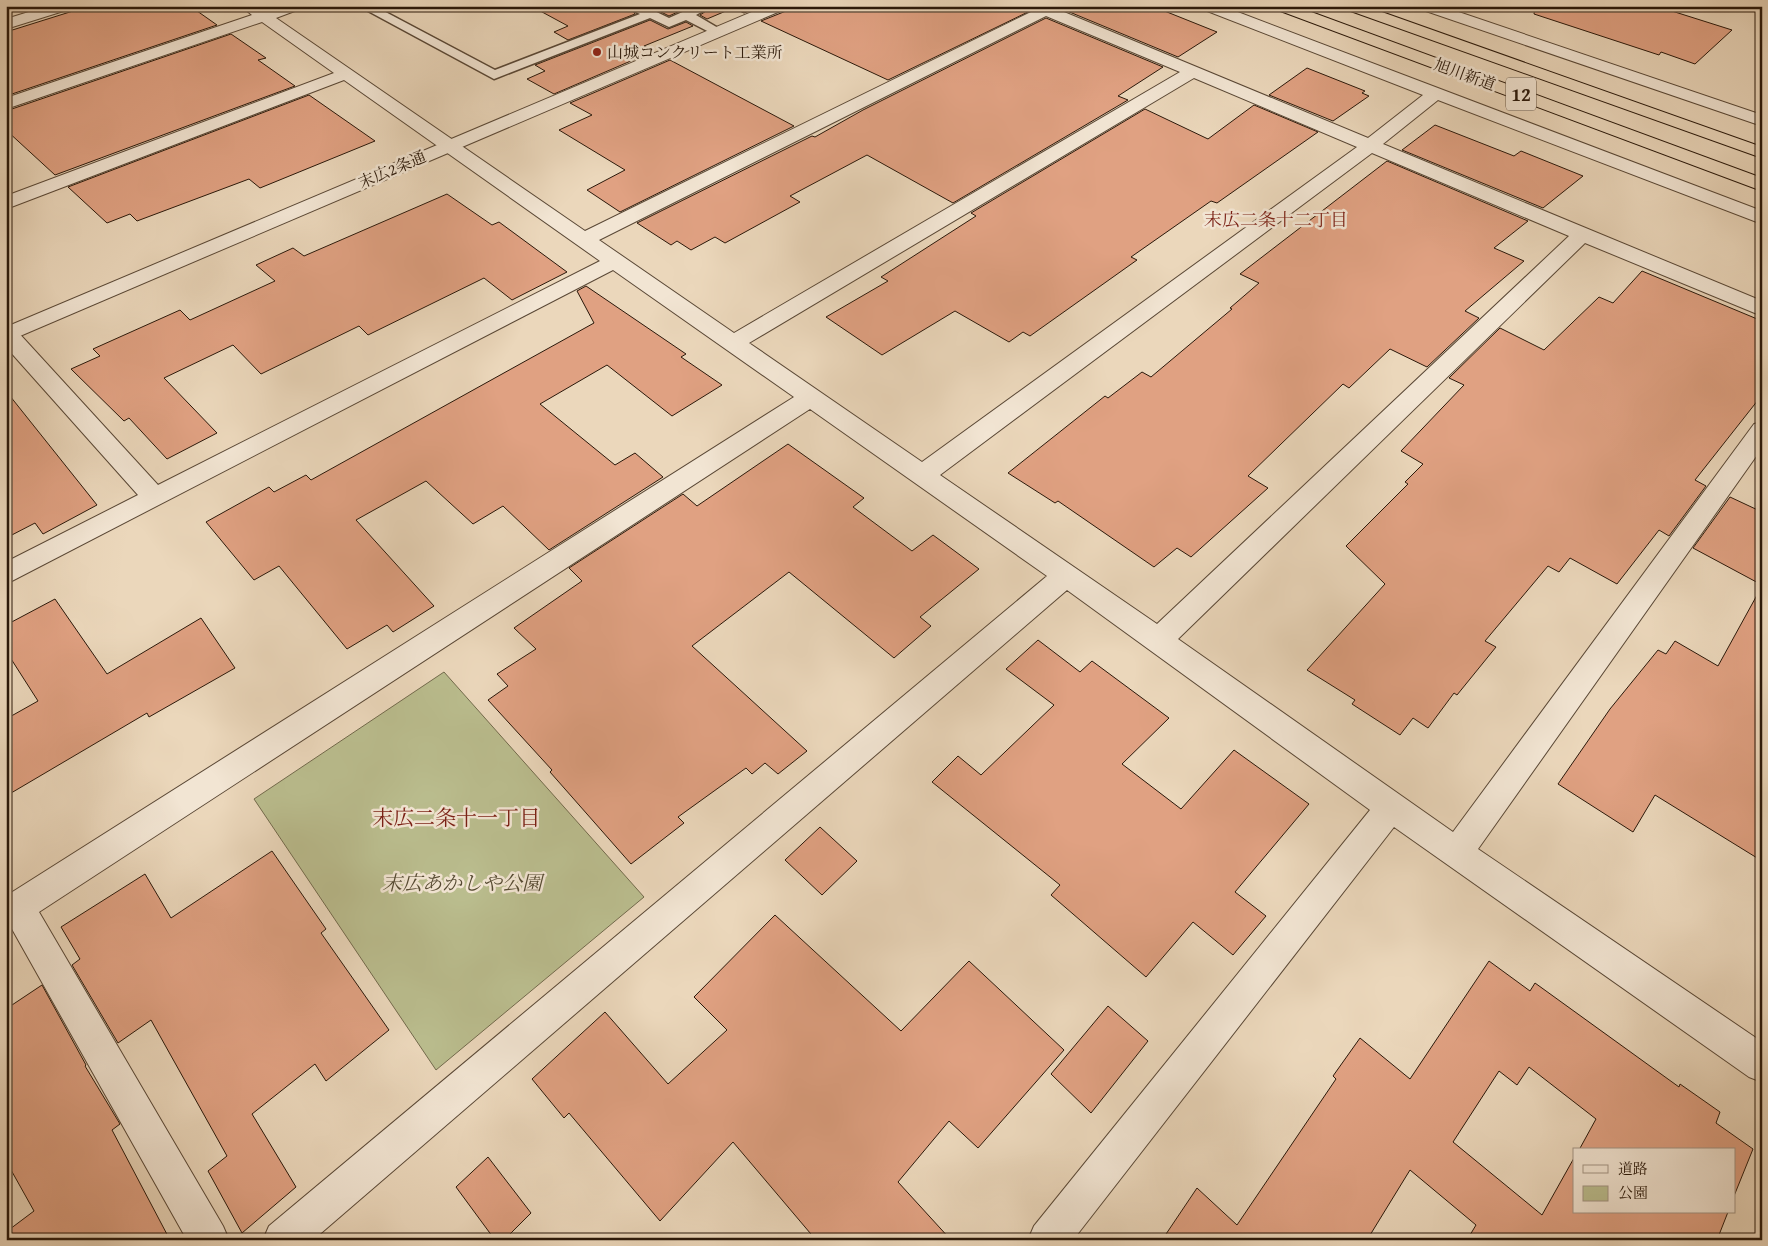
<svg xmlns="http://www.w3.org/2000/svg" width="1768" height="1246" font-family="'Gentium Book Plus','Noto Serif JP',serif">
  <style>
    .green { fill: #babd8e; stroke: #726a4c }
    .building { fill: #e0a182; stroke: #2a180a }
    .lines { fill: none; stroke-linecap: round; stroke-linejoin: round }
    .service-casing { stroke: #5a4836; stroke-width: 3 }
    .minor-casing { stroke: #5a4836; stroke-width: 2 }
    .tertiary-casing { stroke: #5a4836; stroke-width: 2 }
    .trunk-casing { stroke: #2a180a; stroke-width: 2 }
    .service { fill: #f2e5d3; fill-rule: evenodd }
    .minor { fill: #f2e5d3; fill-rule: evenodd }
    .tertiary { fill: #f2e5d3; fill-rule: evenodd }
    .trunk { fill: #ebd7bb; fill-rule: evenodd }
    .poi-dot { fill: #8f2418; stroke: #f2e5d3; stroke-width: 2 }
    .labels { text-anchor: middle; dominant-baseline: central; stroke-width: 5; stroke-linejoin: round; paint-order: stroke }
    .far-poi-label { font-size: 16px; fill: #2a180a; stroke: #f2e5d3; text-anchor: start }
    .far-street-label { font-size: 16px; fill: #2a180a; stroke: #f2e5d3 }
    .far-neighbourhood-label { font-size: 18px; fill: #7a1f14; stroke: #f2e5d3 }
    .shield { fill: #f2e5d3; stroke: #665646; stroke-width: 1 }
    .shield-label { font-size: 19px; font-weight: bold; fill: #2a180a }
    .park-label { font-size: 20px; font-style: italic; fill: #554a32; stroke: #f2e5d3 }
    .neighbourhood-label { font-size: 21px; fill: #7a1f14; stroke: #f2e5d3 }
  </style>
  <rect width="100%" height="100%" fill="#ebd7bb"/>
  <filter id="stains"><feTurbulence type="fractalNoise" baseFrequency=".004" numOctaves="4"/><feColorMatrix values="0 0 0 0 .2 0 0 0 0 .09 0 0 0 0 .02 0 0 0 .5 -.17"/></filter>
  <radialGradient id="worn" r=".72"><stop offset=".6" stop-color="#630" stop-opacity="0"/><stop offset="1" stop-color="#630" stop-opacity=".3"/></radialGradient>
  <path class="green" d="M 444,672 L 644,897 L 436,1070 L 254,799 Z"/>
  <g class="building">
    <path d="M 89,6 L 190,6 L 217,25 L 6,96 L 6,32 Z"/>
    <path d="M 531,6 L 631,6 L 635,14 L 568,40 L 554,32 L 568,26 Z"/>
    <path d="M 649,6 L 691,6 L 669,16 Z"/>
    <path d="M 714,6 L 761,6 L 744,13 L 733,8 L 707,19 L 700,15 Z"/>
    <path d="M 790,6 L 1025,6 L 1030,11 L 888,80 L 761,21 L 786,11 Z"/>
    <path d="M 1055,6 L 1152,6 L 1217,32 L 1178,57 Z"/>
    <path d="M 1535,6 L 1656,6 L 1732,30 L 1695,64 L 1661,52 L 1659,55 L 1534,14 Z"/>
    <path d="M 1046,18 L 1163,67 L 1118,96 L 1128,100 L 953,203 L 867,155 L 790,196 L 800,202 L 725,243 L 715,237 L 691,250 L 677,241 L 671,245 L 637,223 L 812,136 L 815,137 L 863,110 Z"/>
    <path d="M 650,20 L 668,29 L 686,22 L 693,26 L 644,46 L 654,51 L 554,94 L 527,79 L 545,71 L 535,65 Z"/>
    <path d="M 231,34 L 266,58 L 258,60 L 295,86 L 55,175 L 6,130 L 6,111 Z"/>
    <path d="M 670,60 L 794,126 L 620,212 L 587,190 L 625,170 L 559,130 L 592,115 L 570,103 Z"/>
    <path d="M 1307,68 L 1365,91 L 1362,93 L 1369,96 L 1333,121 L 1269,95 Z"/>
    <path d="M 309,95 L 375,141 L 260,188 L 249,179 L 137,221 L 130,214 L 107,223 L 68,187 Z"/>
    <path d="M 1254,105 L 1318,132 L 1217,203 L 1211,201 L 1131,257 L 1137,260 L 1030,336 L 1023,332 L 1009,342 L 955,311 L 882,355 L 826,317 L 888,281 L 881,277 L 976,216 L 971,213 L 1145,109 L 1208,139 Z"/>
    <path d="M 1435,125 L 1514,156 L 1521,151 L 1583,176 L 1543,208 L 1402,150 Z"/>
    <path d="M 1387,161 L 1528,221 L 1494,248 L 1524,261 L 1465,311 L 1479,318 L 1427,367 L 1390,349 L 1349,388 L 1343,384 L 1248,476 L 1268,488 L 1191,557 L 1177,548 L 1154,567 L 1058,501 L 1055,503 L 1008,473 L 1105,396 L 1108,398 L 1142,372 L 1151,377 L 1232,309 L 1230,308 L 1259,283 L 1240,274 Z"/>
    <path d="M 447,194 L 492,225 L 499,222 L 567,272 L 512,300 L 484,278 L 368,335 L 359,326 L 261,374 L 233,345 L 164,378 L 217,433 L 167,459 L 129,418 L 124,421 L 71,369 L 100,356 L 93,349 L 180,310 L 190,320 L 275,281 L 256,265 L 293,248 L 304,256 Z"/>
    <path d="M 1642,271 L 1762,321 L 1762,395 L 1695,480 L 1706,486 L 1669,536 L 1659,530 L 1617,584 L 1570,558 L 1559,572 L 1548,566 L 1485,641 L 1496,647 L 1457,695 L 1454,693 L 1428,728 L 1413,718 L 1400,735 L 1352,704 L 1355,700 L 1307,670 L 1385,584 L 1346,546 L 1408,484 L 1405,482 L 1423,464 L 1401,451 L 1464,385 L 1449,378 L 1500,328 L 1544,350 L 1599,297 L 1613,303 Z"/>
    <path d="M 586,286 L 686,354 L 681,357 L 722,385 L 672,416 L 607,365 L 540,404 L 615,465 L 635,453 L 663,477 L 549,550 L 503,506 L 473,524 L 426,481 L 356,520 L 434,606 L 393,632 L 387,625 L 347,649 L 279,566 L 254,580 L 206,522 L 269,487 L 274,492 L 306,475 L 311,480 L 594,323 L 577,291 Z"/>
    <path d="M 6,391 L 97,505 L 43,534 L 35,523 L 6,538 Z"/>
    <path d="M 788,444 L 864,498 L 853,507 L 912,551 L 933,535 L 979,569 L 920,617 L 931,626 L 894,658 L 789,572 L 692,646 L 807,751 L 778,774 L 765,763 L 752,774 L 746,768 L 678,817 L 684,823 L 631,864 L 550,772 L 552,770 L 488,700 L 508,686 L 497,674 L 536,649 L 514,628 L 582,581 L 569,568 L 683,494 L 697,506 Z"/>
    <path d="M 1730,497 L 1762,512 L 1762,585 L 1693,548 Z"/>
    <path d="M 1762,586 L 1762,861 L 1655,795 L 1633,832 L 1558,784 L 1610,709 L 1658,650 L 1666,654 L 1675,641 L 1718,666 Z"/>
    <path d="M 55,599 L 107,674 L 201,618 L 235,668 L 149,717 L 147,713 L 6,796 L 6,719 L 38,701 L 6,651 L 6,625 Z"/>
    <path d="M 1038,640 L 1080,672 L 1092,661 L 1169,718 L 1122,764 L 1181,809 L 1234,750 L 1309,804 L 1235,892 L 1266,916 L 1233,955 L 1193,922 L 1146,977 L 1051,895 L 1060,885 L 932,782 L 958,756 L 981,775 L 1054,705 L 1006,669 Z"/>
    <path d="M 820,827 L 857,861 L 822,895 L 785,860 Z"/>
    <path d="M 272,851 L 326,929 L 321,933 L 389,1030 L 326,1081 L 315,1064 L 252,1114 L 296,1187 L 242,1233 L 208,1171 L 227,1156 L 151,1020 L 118,1043 L 72,965 L 80,959 L 61,927 L 145,874 L 171,918 Z"/>
    <path d="M 775,915 L 901,1031 L 969,961 L 1064,1050 L 978,1148 L 949,1121 L 898,1182 L 951,1240 L 816,1240 L 733,1142 L 660,1221 L 569,1113 L 564,1118 L 532,1079 L 605,1012 L 668,1084 L 727,1030 L 694,997 Z"/>
    <path d="M 1489,961 L 1530,991 L 1535,983 L 1679,1087 L 1680,1084 L 1720,1112 L 1716,1123 L 1753,1149 L 1734,1196 L 1734,1150 L 1579,1150 L 1596,1119 L 1529,1067 L 1517,1085 L 1499,1071 L 1453,1142 L 1542,1215 L 1574,1158 L 1574,1212 L 1728,1212 L 1717,1240 L 1467,1240 L 1476,1225 L 1410,1170 L 1367,1240 L 1162,1240 L 1197,1188 L 1237,1225 L 1336,1079 L 1333,1076 L 1360,1038 L 1410,1079 Z"/>
    <path d="M 42,985 L 86,1065 L 85,1066 L 120,1124 L 112,1130 L 170,1240 L 6,1240 L 6,1232 L 34,1211 L 6,1161 L 6,1009 Z"/>
    <path d="M 1108,1006 L 1148,1041 L 1091,1113 L 1051,1074 Z"/>
    <path d="M 488,1157 L 531,1213 L 504,1240 L 495,1240 L 456,1187 Z"/>
  </g>
  <g class="lines">
    <defs>
      <path id="service" d="M 633,6 L 644,6 L 669,18 L 696,6 L 712,6 L 696,15 L 725,32 L 719,36 L 715,35 L 686,20 L 669,27 L 650,18 L 494,79 L 368,11 L 370,8 L 378,8 L 495,70 L 640,14 L 634,11 Z"/>
      <g id="minor">
        <path d="M 48,6 L 73,6 L 70,9 L 6,29 L 6,19 Z"/>
        <path d="M 241,6 L 260,6 L 266,11 L 279,6 L 303,6 L 300,9 L 276,18 L 585,231 L 1033,11 L 1027,6 L 1052,7 L 1368,138 L 1423,95 L 1202,9 L 1199,6 L 1222,6 L 1762,211 L 1762,224 L 1438,100 L 1383,144 L 1762,301 L 1762,316 L 1585,243 L 1178,639 L 1453,832 L 1754,424 L 1762,422 L 1762,448 L 1478,849 L 1762,1042 L 1762,1082 L 1749,1077 L 1394,827 L 1073,1240 L 1028,1240 L 1034,1226 L 1370,810 L 1067,590 L 313,1240 L 263,1240 L 269,1226 L 1047,576 L 810,409 L 39,912 L 223,1226 L 229,1240 L 187,1240 L 12,929 L 6,931 L 6,896 L 794,397 L 613,270 L 6,584 L 6,562 L 138,495 L 6,347 L 6,328 L 16,330 L 158,485 L 600,261 L 344,80 L 6,209 L 6,196 L 334,73 L 262,22 L 6,109 L 6,98 L 252,15 ZM 1046,16 L 1180,72 L 734,333 L 599,240 ZM 1194,78 L 1357,147 L 922,462 L 749,343 ZM 1372,153 L 1569,236 L 1157,624 L 940,475 Z"/>
        <path d="M 1417,6 L 1441,6 L 1762,115 L 1762,126 L 1420,9 Z"/>
      </g>
      <path id="tertiary" d="M 766,6 L 788,6 L 785,9 L 6,342 L 6,327 Z"/>
      <g id="trunk">
        <path d="M 1272,6 L 1295,6 L 1762,178 L 1762,191 L 1275,9 Z"/>
        <path d="M 1342,6 L 1365,6 L 1762,147 L 1762,158 L 1345,9 Z"/>
      </g>
    </defs>
    <use href="#service" class="service-casing"/>
    <use href="#minor" class="minor-casing"/>
    <use href="#tertiary" class="tertiary-casing"/>
    <use href="#trunk" class="trunk-casing"/>
    <use href="#service" class="service"/>
    <use href="#minor" class="minor"/>
    <use href="#tertiary" class="tertiary"/>
    <use href="#trunk" class="trunk"/>
  </g>
  <circle class="poi-dot" cx="597" cy="52" r="5"/>
  <g class="labels">
    <g class="far-poi-label">
      <text x="607" y="52">山城コンクリート工業所</text>
    </g>
    <g class="far-street-label">
      <text transform="translate(1465 74) rotate(20)">旭川新道</text>
      <text transform="translate(392 169) rotate(-23)">末広2条通</text>
    </g>
    <g class="far-neighbourhood-label">
      <text x="1276" y="219">末広二条十二丁目</text>
    </g>
    <rect class="shield" x="1506" y="77.5" width="30" height="33" rx="4"/>
    <g class="shield-label">
      <text x="1521" y="94">12</text>
    </g>
    <g class="park-label">
      <text x="462" y="882">末広あかしや公園</text>
    </g>
    <g class="neighbourhood-label">
      <text x="456" y="817">末広二条十一丁目</text>
    </g>
  </g>
  <rect width="1768" height="1246" fill="none" stroke="#ebd7bb" stroke-width="25"/>
  <rect x="8" y="8" width="1753" height="1231" fill="none" stroke="#2a180a" stroke-width="2.5"/>
  <rect x="12" y="12" width="1743" height="1221" fill="none" stroke="#2a180a"/>
  <rect x="1573" y="1148" width="162" height="65" fill="#f2e5d3" stroke="#a29383"/>
  <rect x="1583" y="1165" width="25" height="8" fill="#f2e5d3" stroke="#a29383"/>
  <text x="1618" y="1174" font-size="15" fill="#2a180a">道路</text>
  <rect x="1583" y="1186" width="25" height="15" fill="#babd8e" stroke="#a29383"/>
  <text x="1618" y="1198" font-size="15" fill="#2a180a">公園</text>
  <rect width="100%" height="100%" filter="url(#stains)"/>
  <rect width="100%" height="100%" fill="url(#worn)"/>
</svg>
